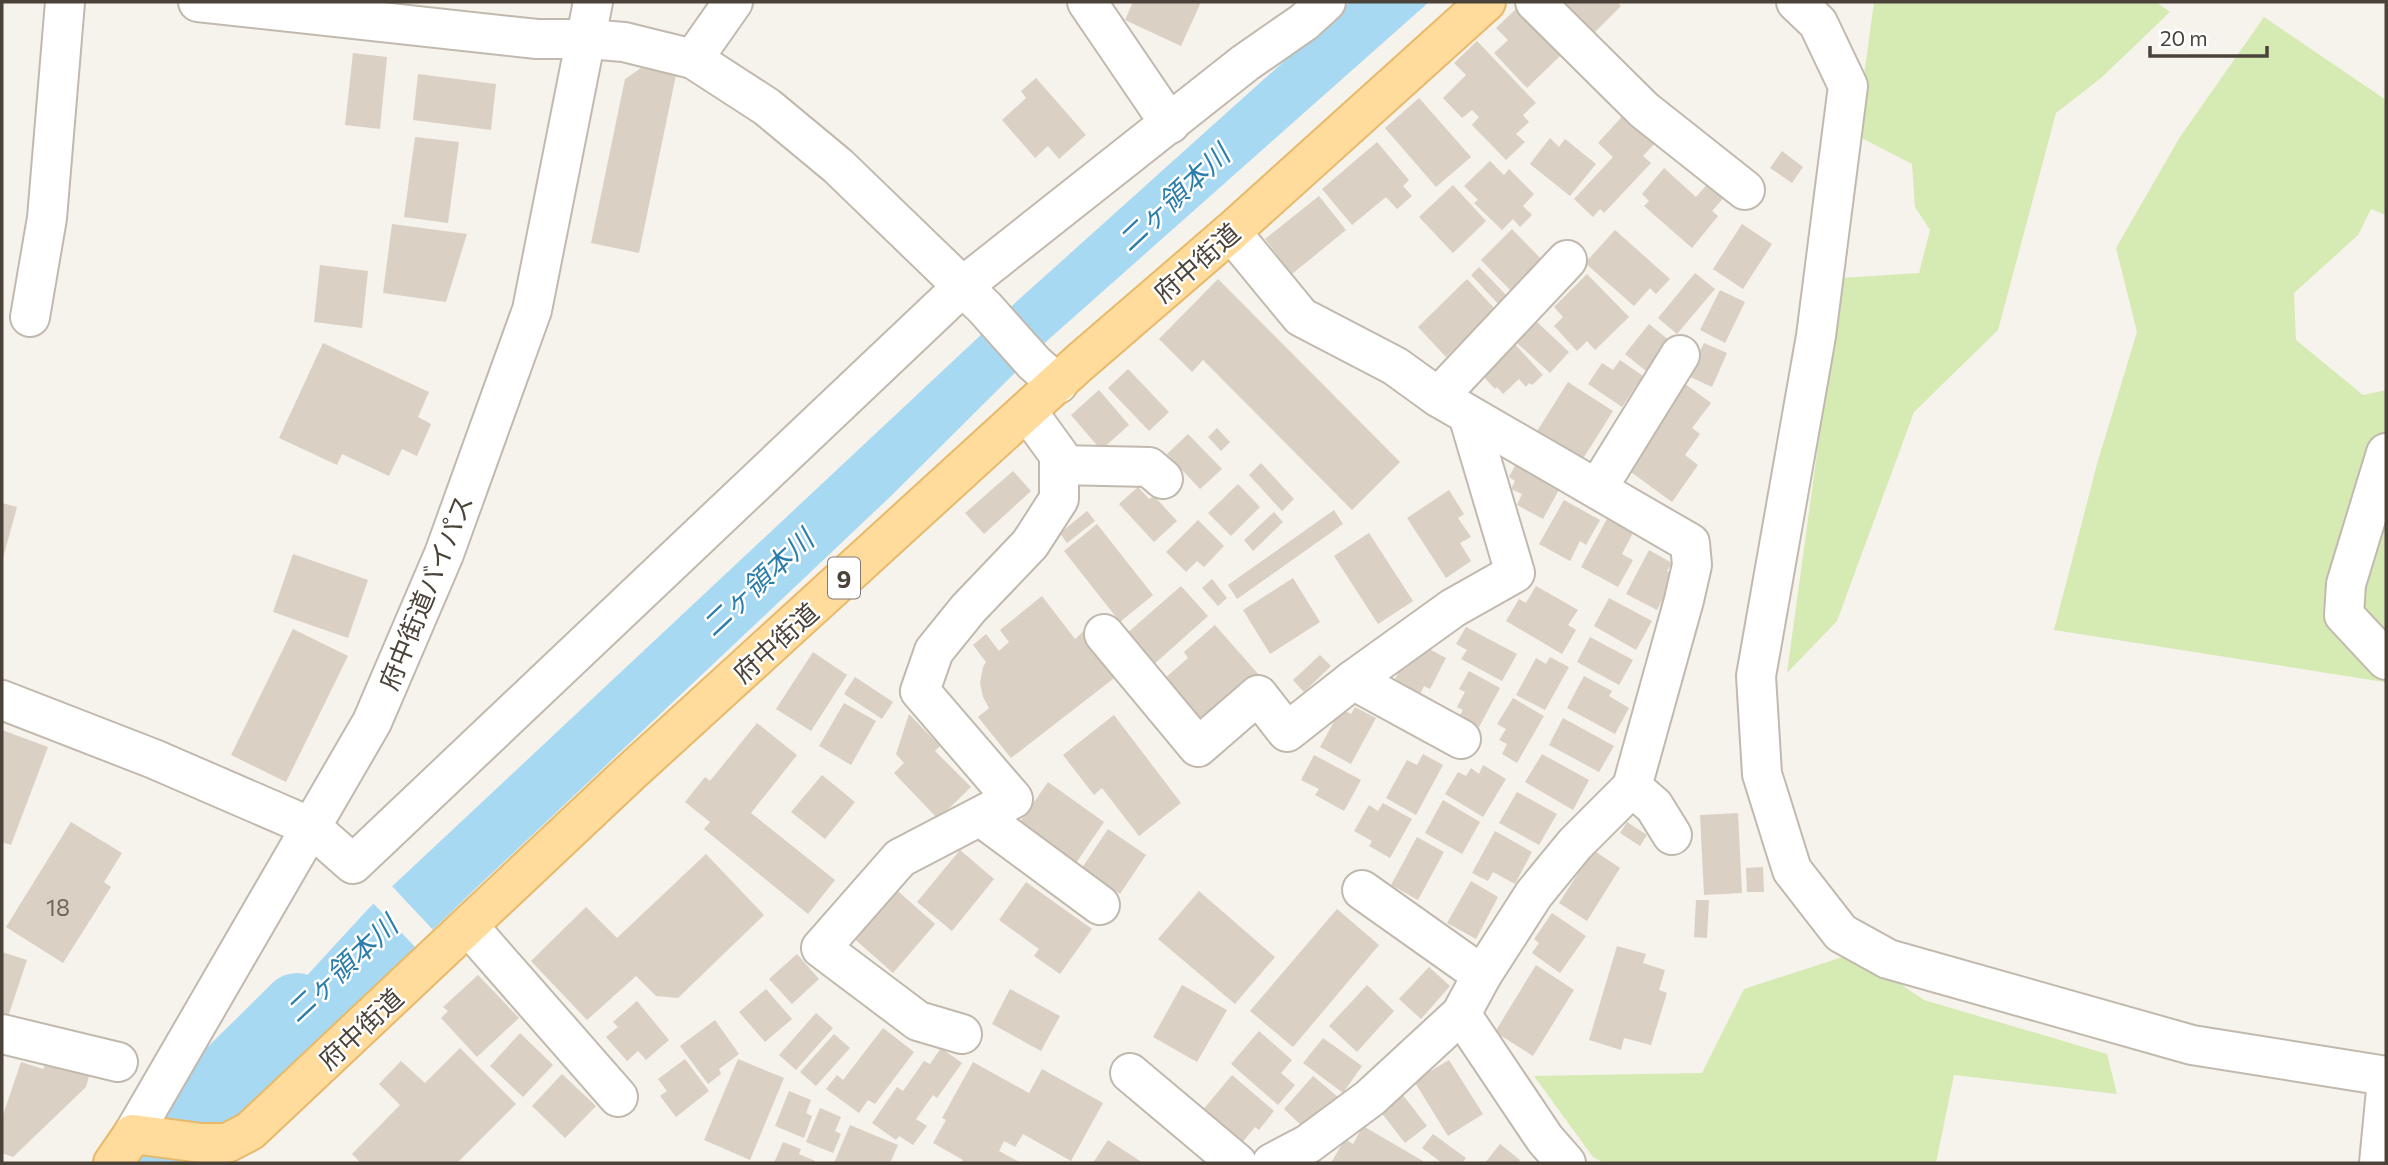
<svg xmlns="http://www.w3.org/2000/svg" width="2388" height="1165" font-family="Commissioner,'Noto Sans JP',sans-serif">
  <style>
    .green { fill: #d6eab4 }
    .water { fill: #a8d9f3 }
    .pier { fill: #f6f2ec }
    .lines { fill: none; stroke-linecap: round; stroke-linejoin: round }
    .river { stroke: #a8d9f3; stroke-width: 70 }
    .building { fill: #dbd0c4 }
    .minor-casing { stroke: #c2b9ae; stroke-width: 42 }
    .major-casing { stroke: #e7b969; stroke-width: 42 }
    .minor { stroke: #fff; stroke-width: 38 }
    .major { stroke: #ffdc9c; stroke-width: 38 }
    .labels { text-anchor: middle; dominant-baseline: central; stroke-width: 5; stroke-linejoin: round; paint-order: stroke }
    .number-label { font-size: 23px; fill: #6f665c }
    .shield { fill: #fff; stroke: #817b74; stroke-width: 2 }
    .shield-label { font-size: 24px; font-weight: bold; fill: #4b4339 }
    .street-label { font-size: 26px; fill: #4b4339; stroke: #fff }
    .water-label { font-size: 28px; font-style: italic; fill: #2b7daa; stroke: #fff }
  </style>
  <rect width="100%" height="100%" fill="#f6f2ec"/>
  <g class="green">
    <path d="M 1874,2 L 2156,2 L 2170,12 L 2101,78 L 2056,113 L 1998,330 L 1914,412 L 1837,621 L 1787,673 L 1841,278 L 1919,273 L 1930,230 L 1915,207 L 1912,164 L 1856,135 Z"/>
    <path d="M 2264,17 L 2386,100 L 2386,215 L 2371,209 L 2358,235 L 2294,293 L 2296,340 L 2363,395 L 2386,390 L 2386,686 L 2384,682 L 2054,630 L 2097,464 L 2137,332 L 2116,248 L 2180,137 Z"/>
    <path d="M 1855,953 L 1924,1000 L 2107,1054 L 2117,1094 L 1954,1075 L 1936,1163 L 1604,1163 L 1593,1157 L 1534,1076 L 1702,1073 L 1744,989 Z"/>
  </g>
  <path class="water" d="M 1350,2 L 1429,2 L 1048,340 L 891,496 L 473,891 L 253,1103 L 222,1068 L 369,908 L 1015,303 Z"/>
  <path class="pier" d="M 390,884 L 435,932 L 417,949 L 371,901 Z"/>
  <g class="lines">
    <path class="river" d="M 131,1163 L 220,1084 L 297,1008"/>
  </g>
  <g class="building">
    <path d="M 1133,2 L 1201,2 L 1181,46 L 1125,20 Z"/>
    <path d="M 1557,2 L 1617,2 L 1621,6 L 1591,36 Z"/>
    <path d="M 1516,9 L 1561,55 L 1527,88 L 1494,53 L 1508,40 L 1496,28 Z"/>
    <path d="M 1477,41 L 1536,103 L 1523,115 L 1529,122 L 1516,134 L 1525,142 L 1506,160 L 1472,125 L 1479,117 L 1472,110 L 1462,118 L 1443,98 L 1466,75 L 1454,63 Z"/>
    <path d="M 353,53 L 387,57 L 380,129 L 345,125 Z"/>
    <path d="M 641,68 L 676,75 L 639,253 L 591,243 L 625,79 Z"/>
    <path d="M 418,74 L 496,84 L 491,130 L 413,120 Z"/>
    <path d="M 1036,78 L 1086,135 L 1059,159 L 1048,146 L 1035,158 L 1002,120 L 1026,98 L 1021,91 Z"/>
    <path d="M 1419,98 L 1471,157 L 1436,187 L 1385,128 Z"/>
    <path d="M 1627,111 L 1658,140 L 1643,156 L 1651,163 L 1604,213 L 1600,209 L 1593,217 L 1574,199 L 1613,157 L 1598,143 Z"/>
    <path d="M 415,137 L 459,142 L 448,223 L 404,217 Z"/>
    <path d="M 1550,138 L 1559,147 L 1565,139 L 1596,164 L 1570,196 L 1530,164 Z"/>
    <path d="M 1377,142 L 1409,180 L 1403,186 L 1412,196 L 1397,209 L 1386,197 L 1352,225 L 1322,189 Z"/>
    <path d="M 1782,151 L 1803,167 L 1792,183 L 1770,168 Z"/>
    <path d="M 1490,161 L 1504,175 L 1509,169 L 1534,194 L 1523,206 L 1532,215 L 1520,227 L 1513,219 L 1502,230 L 1474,203 L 1478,200 L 1464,186 Z"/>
    <path d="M 1664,168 L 1696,197 L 1711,180 L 1727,194 L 1712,211 L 1718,216 L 1692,248 L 1644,206 L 1649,201 L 1642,194 Z"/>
    <path d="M 1453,185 L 1486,221 L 1453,253 L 1419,217 Z"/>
    <path d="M 1319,196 L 1346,230 L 1292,274 L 1265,239 Z"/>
    <path d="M 392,224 L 467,234 L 446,302 L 383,293 Z"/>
    <path d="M 1742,224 L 1772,244 L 1743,289 L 1713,269 Z"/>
    <path d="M 1512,229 L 1544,262 L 1513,293 L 1481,260 Z"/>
    <path d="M 1615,230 L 1670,279 L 1656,294 L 1650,288 L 1634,306 L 1585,263 Z"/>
    <path d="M 320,265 L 368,271 L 362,328 L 314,322 Z"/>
    <path d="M 1479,267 L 1511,300 L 1503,309 L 1471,275 Z"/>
    <path d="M 1695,273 L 1715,289 L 1677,334 L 1658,318 Z"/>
    <path d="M 1587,274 L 1629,317 L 1595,350 L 1587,341 L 1577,351 L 1554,326 L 1563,317 L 1554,307 Z"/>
    <path d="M 1218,279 L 1400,462 L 1352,510 L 1203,360 L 1192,372 L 1159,339 Z"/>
    <path d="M 1467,279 L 1495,309 L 1446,357 L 1418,327 Z"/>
    <path d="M 1720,290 L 1745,302 L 1725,343 L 1700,330 Z"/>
    <path d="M 1536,321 L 1569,352 L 1550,373 L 1517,343 Z"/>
    <path d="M 1649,324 L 1670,341 L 1646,371 L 1625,354 Z"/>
    <path d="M 323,343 L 429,392 L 418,417 L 431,424 L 417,456 L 402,449 L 389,476 L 342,454 L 337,465 L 279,438 Z"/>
    <path d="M 1514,343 L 1543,375 L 1532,385 L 1529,383 L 1526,387 L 1519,379 L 1503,394 L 1497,387 L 1495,389 L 1481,374 Z"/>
    <path d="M 1704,343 L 1727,353 L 1712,387 L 1688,376 Z"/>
    <path d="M 1620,360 L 1643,376 L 1622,407 L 1588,384 L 1602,363 L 1613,370 Z"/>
    <path d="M 1128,369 L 1169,412 L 1149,431 L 1108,388 Z"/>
    <path d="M 1568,382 L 1613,411 L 1581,462 L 1536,433 Z"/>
    <path d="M 1684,383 L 1711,403 L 1692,428 L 1700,434 L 1685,455 L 1698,465 L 1672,502 L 1624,467 Z"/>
    <path d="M 1099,390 L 1129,425 L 1101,450 L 1071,415 Z"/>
    <path d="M 1217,428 L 1230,442 L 1221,451 L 1208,437 Z"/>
    <path d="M 1188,434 L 1222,469 L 1200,489 L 1167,454 Z"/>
    <path d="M 1517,462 L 1561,486 L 1543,519 L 1517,505 L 1522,494 L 1511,489 L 1515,481 L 1509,477 Z"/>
    <path d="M 1261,463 L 1294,499 L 1282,511 L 1249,475 Z"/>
    <path d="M 1013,471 L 1031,491 L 984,534 L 965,513 Z"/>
    <path d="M 1238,484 L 1260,507 L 1231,536 L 1208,513 Z"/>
    <path d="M 1138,487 L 1149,499 L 1154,496 L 1177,521 L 1154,542 L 1119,504 Z"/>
    <path d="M 1449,490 L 1464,514 L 1458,518 L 1471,537 L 1460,543 L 1471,561 L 1446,578 L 1407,518 Z"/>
    <path d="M 1564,500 L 1600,520 L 1586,545 L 1580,541 L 1570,561 L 1539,544 Z"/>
    <path d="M 2,503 L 17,507 L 3,558 L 2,558 Z"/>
    <path d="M 1334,510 L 1343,524 L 1237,599 L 1228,585 Z"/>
    <path d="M 1087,511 L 1095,521 L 1067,543 L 1060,533 Z"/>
    <path d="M 1274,512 L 1283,522 L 1253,551 L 1244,540 Z"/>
    <path d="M 1608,517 L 1634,531 L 1622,554 L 1633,560 L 1618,587 L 1581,567 Z"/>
    <path d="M 1198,520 L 1224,546 L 1204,567 L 1197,561 L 1186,572 L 1166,552 Z"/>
    <path d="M 1097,524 L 1153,595 L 1120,622 L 1064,551 Z"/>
    <path d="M 1369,533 L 1413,601 L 1378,624 L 1334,556 Z"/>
    <path d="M 1649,550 L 1672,563 L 1667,571 L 1675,575 L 1657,610 L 1626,594 Z"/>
    <path d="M 293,554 L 368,580 L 348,638 L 273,612 Z"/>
    <path d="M 1293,578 L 1320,622 L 1270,654 L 1243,610 Z"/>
    <path d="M 1212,579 L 1227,598 L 1218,606 L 1202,588 Z"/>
    <path d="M 1181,586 L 1208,616 L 1152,666 L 1125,635 Z"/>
    <path d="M 1536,586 L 1578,610 L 1568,625 L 1576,630 L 1562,654 L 1506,621 L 1519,599 L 1526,603 Z"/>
    <path d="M 1042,596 L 1075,639 L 1087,628 L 1122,672 L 1011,758 L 978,717 L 989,708 L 983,697 L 980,683 L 983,667 L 986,662 L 973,645 L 986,634 L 999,651 L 1009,642 L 1000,630 Z"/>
    <path d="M 1609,598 L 1652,621 L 1636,650 L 1594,626 Z"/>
    <path d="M 1215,625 L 1259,675 L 1202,725 L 1163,680 L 1188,658 L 1184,652 Z"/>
    <path d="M 1466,627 L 1517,654 L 1502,681 L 1461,659 L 1467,650 L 1456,644 Z"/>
    <path d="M 293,629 L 348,656 L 286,782 L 231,755 Z"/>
    <path d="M 1590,637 L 1633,660 L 1619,685 L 1577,662 Z"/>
    <path d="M 1422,645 L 1446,658 L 1430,689 L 1424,686 L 1420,694 L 1395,679 L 1408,654 Z"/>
    <path d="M 813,652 L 847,675 L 811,731 L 776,709 Z"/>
    <path d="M 1320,655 L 1331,666 L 1304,692 L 1293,680 Z"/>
    <path d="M 1550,657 L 1569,667 L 1545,710 L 1516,695 L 1536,658 L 1546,664 Z"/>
    <path d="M 1469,671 L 1500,688 L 1479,727 L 1460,715 L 1463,710 L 1457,707 L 1465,692 L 1459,689 Z"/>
    <path d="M 1584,676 L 1612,691 L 1609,696 L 1629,708 L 1615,734 L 1567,708 Z"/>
    <path d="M 855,677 L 893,702 L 882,719 L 844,694 Z"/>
    <path d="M 1513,698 L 1544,716 L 1517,763 L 1502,754 L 1507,744 L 1499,740 L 1506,729 L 1497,724 Z"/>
    <path d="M 844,703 L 876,721 L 851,765 L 819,746 Z"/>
    <path d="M 1355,707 L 1376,718 L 1351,764 L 1320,747 L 1341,709 L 1351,714 Z"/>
    <path d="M 909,714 L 940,746 L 935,751 L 971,787 L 938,819 L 894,773 L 904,763 L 896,754 Z"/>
    <path d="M 1114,715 L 1181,803 L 1139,836 L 1102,788 L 1094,795 L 1063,755 Z"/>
    <path d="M 1563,718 L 1614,746 L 1599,772 L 1549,745 Z"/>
    <path d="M 757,723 L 797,755 L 751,813 L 835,880 L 808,914 L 704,829 L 710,822 L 685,802 L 705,777 L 710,781 Z"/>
    <path d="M 2,730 L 48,747 L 11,845 L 2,842 Z"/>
    <path d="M 1423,754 L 1443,765 L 1416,815 L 1386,798 L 1407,760 L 1417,765 Z"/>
    <path d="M 1542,754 L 1589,780 L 1573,810 L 1525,782 Z"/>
    <path d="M 1314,755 L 1361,780 L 1344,811 L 1315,795 L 1319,789 L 1301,780 Z"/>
    <path d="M 1483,765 L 1506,779 L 1483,817 L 1445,794 L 1458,772 L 1466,776 L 1471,768 L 1479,774 Z"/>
    <path d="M 822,775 L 855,802 L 825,839 L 791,812 Z"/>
    <path d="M 1048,782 L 1104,822 L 1076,863 L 1069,858 L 1065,863 L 1023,833 L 1027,827 L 1020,822 Z"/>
    <path d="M 1517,792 L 1557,814 L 1539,845 L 1499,823 Z"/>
    <path d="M 1443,800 L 1480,822 L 1462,854 L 1425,833 Z"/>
    <path d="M 1383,803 L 1412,819 L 1390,858 L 1369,846 L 1372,841 L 1354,831 L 1369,805 L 1378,811 Z"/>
    <path d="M 1738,813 L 1742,893 L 1704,895 L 1700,815 Z"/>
    <path d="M 71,822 L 122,853 L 104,882 L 111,887 L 63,963 L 6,927 Z"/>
    <path d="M 1627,822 L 1647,835 L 1640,846 L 1620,833 Z"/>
    <path d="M 1108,829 L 1146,855 L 1120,894 L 1082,868 Z"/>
    <path d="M 1495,831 L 1532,852 L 1515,884 L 1493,872 L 1488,881 L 1472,873 Z"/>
    <path d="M 1417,837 L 1444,852 L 1418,900 L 1391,885 Z"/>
    <path d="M 960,850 L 994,879 L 952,931 L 917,902 Z"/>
    <path d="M 1593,850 L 1620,868 L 1587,921 L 1559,903 Z"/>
    <path d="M 706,854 L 764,915 L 678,998 L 656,996 L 636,976 L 587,1020 L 531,961 L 586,907 L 617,938 Z"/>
    <path d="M 1763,867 L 1764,892 L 1747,892 L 1746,868 Z"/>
    <path d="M 1471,881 L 1498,897 L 1476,939 L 1447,923 Z"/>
    <path d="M 1026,882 L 1092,929 L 1060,974 L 1034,956 L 1039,949 L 999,920 Z"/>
    <path d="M 892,886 L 935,924 L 893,973 L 850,935 Z"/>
    <path d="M 1199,891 L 1275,957 L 1235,1004 L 1158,939 Z"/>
    <path d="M 1696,900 L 1709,900 L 1707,938 L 1694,937 Z"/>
    <path d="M 1337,909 L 1379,945 L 1293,1047 L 1250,1011 Z"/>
    <path d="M 1552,913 L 1586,936 L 1560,973 L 1532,953 L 1539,943 L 1534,939 Z"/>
    <path d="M 1617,946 L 1646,954 L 1643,963 L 1665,970 L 1659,990 L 1667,993 L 1651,1045 L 1624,1038 L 1621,1050 L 1589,1040 Z"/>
    <path d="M 2,952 L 27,960 L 7,1020 L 2,1018 Z"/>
    <path d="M 797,954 L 819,979 L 792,1004 L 769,979 Z"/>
    <path d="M 1536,965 L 1574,990 L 1533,1056 L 1495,1032 Z"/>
    <path d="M 1429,967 L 1450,986 L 1421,1019 L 1399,999 Z"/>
    <path d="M 478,975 L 519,1018 L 477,1057 L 441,1018 L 448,1011 L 443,1007 Z"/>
    <path d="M 1182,985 L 1227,1010 L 1197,1062 L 1153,1037 Z"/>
    <path d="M 1367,985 L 1394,1011 L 1357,1052 L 1329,1026 Z"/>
    <path d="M 766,989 L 792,1019 L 765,1042 L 739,1012 Z"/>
    <path d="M 1010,989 L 1060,1016 L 1041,1051 L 992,1024 Z"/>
    <path d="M 637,1001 L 669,1040 L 646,1060 L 638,1051 L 627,1061 L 606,1037 L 618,1027 L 613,1022 Z"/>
    <path d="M 816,1013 L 833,1028 L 796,1070 L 779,1055 Z"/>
    <path d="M 715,1020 L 739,1054 L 719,1069 L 721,1074 L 708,1084 L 680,1046 Z"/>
    <path d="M 883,1028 L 914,1052 L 875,1104 L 868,1100 L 859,1113 L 826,1089 L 837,1075 L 843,1080 Z"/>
    <path d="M 1259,1031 L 1292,1060 L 1281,1073 L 1295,1085 L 1278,1105 L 1231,1064 Z"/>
    <path d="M 520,1033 L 553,1065 L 523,1097 L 490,1066 Z"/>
    <path d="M 834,1034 L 850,1048 L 816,1086 L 800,1072 Z"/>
    <path d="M 1323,1038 L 1362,1066 L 1343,1093 L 1303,1063 Z"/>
    <path d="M 460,1048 L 516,1104 L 457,1163 L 361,1163 L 352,1154 L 400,1105 L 379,1084 L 401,1061 L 425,1083 Z"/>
    <path d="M 941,1048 L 962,1063 L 937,1098 L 933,1095 L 916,1119 L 927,1126 L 913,1145 L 899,1136 L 896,1140 L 872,1123 L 897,1087 L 903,1091 L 924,1061 L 930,1064 Z"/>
    <path d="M 685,1059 L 709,1091 L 676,1117 L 660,1096 L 667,1091 L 658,1079 Z"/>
    <path d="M 738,1059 L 784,1078 L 750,1160 L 704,1140 Z"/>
    <path d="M 1449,1060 L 1483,1114 L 1448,1136 L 1414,1081 Z"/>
    <path d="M 21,1062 L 43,1069 L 47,1062 L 89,1076 L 86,1087 L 13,1157 L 2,1153 L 2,1118 Z"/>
    <path d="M 973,1062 L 1029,1093 L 1042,1069 L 1103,1103 L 1071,1161 L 1023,1134 L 1015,1147 L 1004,1141 L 999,1151 L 1021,1163 L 961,1163 L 963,1160 L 933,1143 L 946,1120 L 942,1118 Z"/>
    <path d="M 562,1074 L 596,1106 L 565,1138 L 532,1106 Z"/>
    <path d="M 1232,1075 L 1274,1111 L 1259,1130 L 1255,1127 L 1241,1144 L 1202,1111 Z"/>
    <path d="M 1313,1076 L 1338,1097 L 1321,1117 L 1317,1112 L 1303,1127 L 1284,1109 Z"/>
    <path d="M 789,1091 L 811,1100 L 806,1113 L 812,1116 L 804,1138 L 775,1126 Z"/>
    <path d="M 1402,1094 L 1427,1126 L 1405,1143 L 1380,1111 Z"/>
    <path d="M 820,1108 L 841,1117 L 835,1131 L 841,1134 L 833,1153 L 806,1142 Z"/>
    <path d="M 850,1125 L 898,1145 L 890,1163 L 834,1163 Z"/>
    <path d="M 1363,1126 L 1423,1161 L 1421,1163 L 1331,1163 L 1345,1139 L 1353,1144 Z"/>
    <path d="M 1433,1134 L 1466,1158 L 1462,1163 L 1442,1163 L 1422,1148 Z"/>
    <path d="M 1108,1140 L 1143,1163 L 1093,1163 Z"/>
    <path d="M 783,1142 L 801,1149 L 799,1154 L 815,1161 L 814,1163 L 774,1163 Z"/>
    <path d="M 1500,1144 L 1520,1160 L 1518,1163 L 1485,1163 Z"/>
  </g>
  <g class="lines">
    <defs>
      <g id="minor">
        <path d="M 198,2 L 537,39 L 587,39 L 624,42 L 693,59 L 767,107 L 838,166 L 985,308 L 1034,363 L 1058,384"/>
        <path d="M 1087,2 L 1170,124"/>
        <path d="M 1535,2 L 1644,110 L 1745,190"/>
        <path d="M 1796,2 L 1818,23 L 1848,86 L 1816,336 L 1756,676 L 1762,774 L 1792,870 L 1841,933 L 1888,959 L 2192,1045 L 2386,1076"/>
        <path d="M 693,59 L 733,2"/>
        <path d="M 1231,232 L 1301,317 L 1395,366 L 1438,397 L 1690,543 L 1692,565 L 1684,600 L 1632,787 L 1575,844 L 1534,894 L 1482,975 L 1461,1014 L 1370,1098 L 1308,1144 L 1272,1163"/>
        <path d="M 30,317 L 47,218 L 65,2"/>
        <path d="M 1438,397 L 1567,260"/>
        <path d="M 2386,453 L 2346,584 L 2344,615 L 2386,660"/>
        <path d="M 1059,465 L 1149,467 L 1163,479"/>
        <path d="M 1597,489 L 1680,355"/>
        <path d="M 1104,634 L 1198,747 L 1258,695 L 1287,732 L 1353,680 L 1453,608 L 1515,573 L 1468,415"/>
        <path d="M 1353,680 L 1461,739"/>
        <path d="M 2,700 L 154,759 L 311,827 L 353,864 L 963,286 L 1245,63 L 1304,22 L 1326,2"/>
        <path d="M 1632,787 L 1654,806 L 1672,835"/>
        <path d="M 981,817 L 1100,905"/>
        <path d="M 1362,890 L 1482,975"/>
        <path d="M 469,927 L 618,1097"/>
        <path d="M 1461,1014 L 1545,1139 L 1566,1163"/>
        <path d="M 2,1034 L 118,1062"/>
        <path d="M 962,1034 L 918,1021 L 821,948 L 900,858 L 1013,799 L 920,691 L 934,651 L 968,609 L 1030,544 L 1059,499 L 1059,455 L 1027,411"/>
        <path d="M 1130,1073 L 1237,1163"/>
        <path d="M 133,1134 L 372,722 L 444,554 L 532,310 L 593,2"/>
        <path d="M 2379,1163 L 2386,1090"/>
      </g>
      <path id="major" d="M 113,1163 L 133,1134 L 201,1143 L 227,1143 L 250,1131 L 631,772 L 1079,363 L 1231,232 L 1486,2"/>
    </defs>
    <use href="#minor" class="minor-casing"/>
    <use href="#major" class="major-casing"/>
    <use href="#minor" class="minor"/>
    <use href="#major" class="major"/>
  </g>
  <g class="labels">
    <g class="number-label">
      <text x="58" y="907">18</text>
    </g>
    <rect class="shield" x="828" y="557.5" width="32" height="41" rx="5"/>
    <g class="shield-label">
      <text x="844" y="578">9</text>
    </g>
    <g class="street-label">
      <text transform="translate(1196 262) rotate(-41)">府中街道</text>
      <text transform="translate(425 592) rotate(-68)">府中街道バイパス</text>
      <text transform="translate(775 642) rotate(-42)">府中街道</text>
      <text transform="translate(360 1028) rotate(-43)">府中街道</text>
    </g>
    <g class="water-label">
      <text transform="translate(1173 197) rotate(-43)">二ヶ領本川</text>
      <text transform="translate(757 582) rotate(-43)">二ヶ領本川</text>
      <text transform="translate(341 968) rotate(-43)">二ヶ領本川</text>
    </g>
  </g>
  <rect width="2388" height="1165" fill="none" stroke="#4b4339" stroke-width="7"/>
  <path d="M2150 46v10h117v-10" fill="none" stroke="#4b4339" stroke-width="3.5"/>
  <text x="2160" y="46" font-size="21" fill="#4b4339" stroke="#ffffff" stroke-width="5" paint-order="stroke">20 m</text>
</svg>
